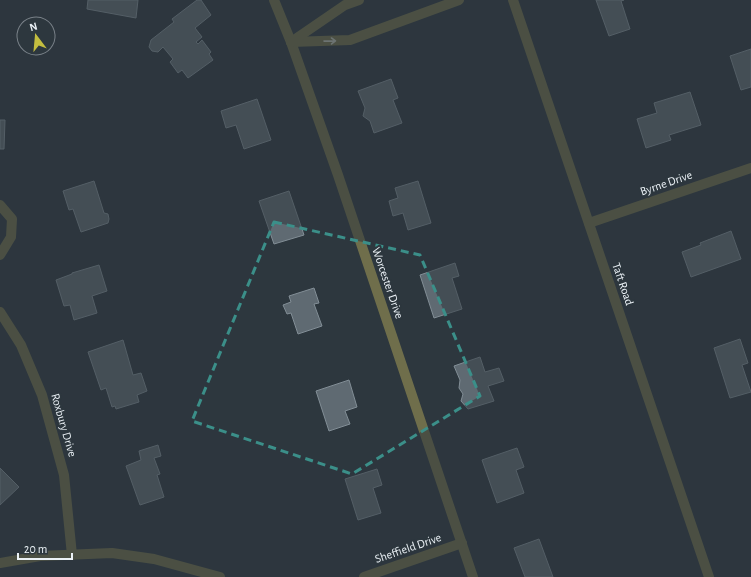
<svg xmlns="http://www.w3.org/2000/svg" width="751" height="577" font-family="'Alegreya Sans',sans-serif">
  <style>
    .building { fill: #5f6a72; stroke: #828e96 }
    .lines { fill: none; stroke-linecap: round; stroke-linejoin: round }
    .minor { stroke: #6f6e4b; stroke-width: 10 }
    .tertiary { stroke: #6f6e4b; stroke-width: 10 }
    .oneway { stroke: #b9bdb2 }
    .marked { fill: none; stroke: #3b8f89; stroke-width: 3; stroke-dasharray: 8 5; stroke-linejoin: round }
    .labels { text-anchor: middle; dominant-baseline: central; stroke-width: 4; stroke-linejoin: round; paint-order: stroke }
    .street-label { font-size: 12px; fill: #ebf1f6; stroke: #2d373e }
  </style>
  <rect width="100%" height="100%" fill="#2d373e"/>
  <g class="building">
    <path d="M 88,0 L 138,0 L 136,18 L 87,9 Z"/>
    <path d="M 197,0 L 201,0 L 211,15 L 195,28 L 202,37 L 196,42 L 198,44 L 202,40 L 211,52 L 209,54 L 213,60 L 188,78 L 182,70 L 178,73 L 170,62 L 173,59 L 163,47 L 158,52 L 152,51 L 149,47 L 151,40 L 174,22 L 172,19 Z"/>
    <path d="M 596,0 L 624,0 L 621,1 L 630,29 L 609,36 Z"/>
    <path d="M 751,49 L 751,87 L 741,90 L 730,56 Z"/>
    <path d="M 391,79 L 398,98 L 393,100 L 402,123 L 374,133 L 370,121 L 363,116 L 365,108 L 358,91 Z"/>
    <path d="M 690,92 L 701,125 L 669,135 L 671,140 L 646,148 L 637,119 L 657,113 L 654,103 Z"/>
    <path d="M 257,99 L 271,140 L 244,149 L 236,125 L 226,128 L 221,111 Z"/>
    <path d="M 0,120 L 5,120 L 4,149 L 0,149 Z"/>
    <path d="M 94,181 L 104,213 L 108,214 L 109,219 L 108,223 L 81,232 L 73,209 L 69,210 L 63,191 Z"/>
    <path d="M 418,181 L 431,223 L 408,230 L 403,213 L 393,216 L 389,201 L 398,198 L 395,188 Z"/>
    <path d="M 289,191 L 304,235 L 274,244 L 259,201 Z"/>
    <path d="M 731,231 L 741,259 L 691,277 L 682,252 L 701,245 L 700,243 Z"/>
    <path d="M 455,263 L 459,276 L 452,278 L 462,309 L 434,318 L 420,275 Z"/>
    <path d="M 99,265 L 107,291 L 92,296 L 97,313 L 74,320 L 70,305 L 64,306 L 56,280 L 72,274 L 72,273 Z"/>
    <path d="M 314,288 L 319,303 L 314,304 L 322,326 L 298,334 L 291,313 L 287,314 L 283,305 L 291,302 L 289,296 Z"/>
    <path d="M 740,339 L 748,363 L 742,365 L 751,392 L 730,398 L 714,348 Z"/>
    <path d="M 123,340 L 133,375 L 141,373 L 147,391 L 137,395 L 139,402 L 116,409 L 115,406 L 112,407 L 106,388 L 101,390 L 88,352 Z"/>
    <path d="M 480,357 L 485,372 L 499,368 L 504,381 L 488,386 L 494,401 L 468,409 L 461,401 L 463,394 L 459,388 L 460,380 L 454,366 Z"/>
    <path d="M 349,380 L 357,407 L 345,411 L 350,424 L 329,431 L 316,391 Z"/>
    <path d="M 158,445 L 161,456 L 154,458 L 160,474 L 157,475 L 164,497 L 140,505 L 126,466 L 141,460 L 139,451 Z"/>
    <path d="M 517,448 L 524,467 L 516,470 L 524,493 L 497,503 L 482,460 Z"/>
    <path d="M 0,468 L 19,487 L 0,505 Z"/>
    <path d="M 377,469 L 382,485 L 373,488 L 381,513 L 358,520 L 345,479 Z"/>
    <path d="M 539,539 L 553,577 L 525,577 L 514,548 Z"/>
  </g>
  <g class="lines">
    <g class="minor">
      <path d="M 274,0 L 291,42 L 338,175 L 473,577"/>
      <path d="M 291,42 L 350,40 L 459,0"/>
      <path d="M 291,42 L 345,5 L 359,0"/>
      <path d="M 0,205 L 12,219 L 11,237 L 0,255"/>
      <path d="M 589,223 L 751,168"/>
      <path d="M 0,312 L 21,345 L 42,395 L 64,475 L 72,555"/>
      <path d="M 0,563 L 40,556 L 112,553 L 154,559 L 220,577"/>
      <path d="M 364,577 L 462,543"/>
    </g>
    <path class="tertiary" d="M 513,0 L 709,577"/>
  </g>
  <defs><path id="oneway-shaft" d="M-6 0H5M1.5-3L5.5 0L1.5 3" fill="none" stroke-width="1.6" stroke-linecap="round" stroke-linejoin="round"/></defs>
  <use class="oneway" href="#oneway-shaft" transform="translate(330 41) rotate(-1)"/>
  <path d="M0 0H751V577H0ZM 274,222 L 420,255 L 480,396 L 352,474 L 192,421 Z" fill="#2d373e" fill-opacity=".55" fill-rule="evenodd"/>
  <path class="marked" d="M 274,222 L 420,255 L 480,396 L 352,474 L 192,421 Z"/>
  <g class="labels">
    <g class="street-label">
      <text transform="translate(666 183) rotate(-19)">Byrne Drive</text>
      <text transform="translate(388 283) rotate(71)">Worcester Drive</text>
      <text transform="translate(623 284) rotate(71)">Taft Road</text>
      <text transform="translate(64 425) rotate(74)">Roxbury Drive</text>
      <text transform="translate(408 548) rotate(-19)">Sheffield Drive</text>
    </g>
  </g>
  <g transform="translate(36 36) rotate(344)"><circle r="19" fill="#2d373e" stroke="#798188"/>
  <path d="M0-3L7 15L0 10L-7 15Z" fill="#c3bd3f"/>
  <text y="-6" font-size="11" font-weight="bold" text-anchor="middle" fill="#ebf1f6">N</text>
  </g>
  <path d="M18 553v6h54v-6" fill="none" stroke="#ebf1f6" stroke-width="2"/>
  <text x="24" y="553" font-size="12" fill="#ebf1f6" stroke="#2d373e" stroke-width="3" paint-order="stroke">20 m</text>
</svg>
